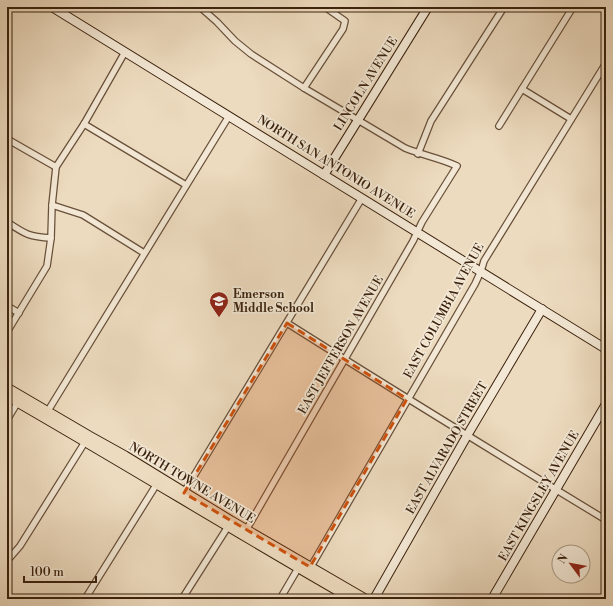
<svg xmlns="http://www.w3.org/2000/svg" width="613" height="606" font-family="'Libre Bodoni',serif">
  <style>
    .lines { fill: none; stroke-linecap: round; stroke-linejoin: round }
    .street-casing { stroke: #68503a; stroke-width: 8 }
    .secondary-casing { stroke: #3b220e; stroke-width: 10 }
    .primary-casing { stroke: #3b220e; stroke-width: 11 }
    .street { stroke: #f3e8d5; stroke-width: 5.5 }
    .secondary { stroke: #f3e8d5; stroke-width: 8 }
    .primary { stroke: #eddbbf; stroke-width: 9 }
    .marked { fill: #ce510c; fill-opacity: 0.2; stroke: #ce510c; stroke-width: 3; stroke-dasharray: 8 5; stroke-linejoin: round }
    .labels { text-anchor: middle; dominant-baseline: central; stroke-width: 3.5; stroke-linejoin: round; paint-order: stroke }
    .street-label { font-size: 12px; fill: #3b220e; stroke: #f3e8d5 }
    .poi-label { font-size: 12px; font-weight: bold; fill: #3b220e; stroke: #f3e8d5; text-anchor: start }
  </style>
  <rect width="100%" height="100%" fill="#eddbbf"/>
  <filter id="stains"><feTurbulence type="fractalNoise" baseFrequency=".005" numOctaves="4"/><feColorMatrix values="0 0 0 0 .2 0 0 0 0 .09 0 0 0 0 .02 0 0 0 .5 -.17"/></filter>
  <radialGradient id="worn" r=".72"><stop offset=".6" stop-color="#630" stop-opacity="0"/><stop offset="1" stop-color="#630" stop-opacity=".3"/></radialGradient>
  <g class="lines">
    <defs>
      <g id="street">
        <path d="M 200,7 L 217,22 L 235,41 L 251,54 L 304,88 L 405,148 C 422,155 440,158 457,166 L 422,222 L 413,241 L 245,532"/>
        <path d="M 304,88 L 343,29 L 345,21 L 325,7"/>
        <path d="M 522,89 L 571,119"/>
        <path d="M 84,124 L 186,185"/>
        <path d="M 499,126 L 573,7"/>
        <path d="M 7,139 L 56,167"/>
        <path d="M 418,154 L 431,121 L 504,7"/>
        <path d="M 52,205 L 83,215 L 144,253"/>
        <path d="M 7,222 C 25,234 29,237 51,238"/>
        <path d="M 7,306 L 19,313"/>
        <path d="M 287,323 C 393,390 499,455 606,520"/>
        <path d="M 7,332 L 47,266 L 51,238 L 52,205 L 56,167 L 84,124 L 125,52"/>
        <path d="M 46,414 L 229,116"/>
        <path d="M 7,420 L 19,400"/>
        <path d="M 183,494 L 362,198"/>
        <path d="M 7,561 L 20,546 L 85,442"/>
        <path d="M 309,570 L 475,284 L 481,271 L 484,261 L 606,63"/>
        <path d="M 85,599 L 158,482"/>
        <path d="M 182,599 L 229,525"/>
        <path d="M 280,599 L 300,565"/>
      </g>
      <g id="secondary">
        <path d="M 52,7 L 606,349"/>
        <path d="M 324,175 L 428,7"/>
        <path d="M 374,599 L 468,434 L 542,309"/>
        <path d="M 492,599 L 606,404"/>
      </g>
      <g id="primary">
        <path d="M 7,388 L 89,436 L 125,456 L 231,521 L 365,599"/>
        <path d="M 7,396 C 122,462 234,531 349,597"/>
      </g>
    </defs>
    <use href="#street" class="street-casing"/>
    <use href="#secondary" class="secondary-casing"/>
    <use href="#primary" class="primary-casing"/>
    <use href="#street" class="street"/>
    <use href="#secondary" class="secondary"/>
    <use href="#primary" class="primary"/>
  </g>
  <path class="marked" d="M 287,323 L 407,399 L 310,567 L 184,493 Z"/>
  <defs>
    <symbol id="school-pin" viewBox="-11 -11 22 30"><path d="M0 17L-7.5 6A9.5 9.5 0 1 1 7.5 6Z" fill="#8f2418" stroke="#f3e8d5"/><path d="M0-5L7-2L0 1L-7-2ZM-4 1L0 2.5L4 1V4Q0 6-4 4Z" fill="#fff"/></symbol>
  </defs>
  <g fill-rule="evenodd">
    <use href="#school-pin" x="208" y="290" width="22" height="30"/>
  </g>
  <g class="labels">
    <g class="street-label">
      <text transform="translate(366 84) rotate(-58)">LINCOLN AVENUE</text>
      <text transform="translate(336 167) rotate(32)">NORTH SAN ANTONIO AVENUE</text>
      <text transform="translate(444 311) rotate(-61)">EAST COLUMBIA AVENUE</text>
      <text transform="translate(341 345) rotate(-60)">EAST JEFFERSON AVENUE</text>
      <text transform="translate(447 448) rotate(-60)">EAST ALVARADO STREET</text>
      <text transform="translate(192 483) rotate(31)">NORTH TOWNE AVENUE</text>
      <text transform="translate(539 496) rotate(-60)">EAST KINGSLEY AVENUE</text>
    </g>
    <g class="poi-label">
      <text x="233" y="294">Emerson<tspan x="233" dy="14">Middle School</tspan></text>
    </g>
  </g>
  <rect width="613" height="606" fill="none" stroke="#eddbbf" stroke-width="24"/>
  <rect x="8" y="8" width="597" height="590" fill="none" stroke="#3b220e" stroke-width="2"/>
  <rect x="12" y="12" width="589" height="582" fill="none" stroke="#3b220e"/>
  <g transform="translate(571 564) rotate(302)"><circle r="19" fill="#f3e8d5" stroke="#a99985"/>
  <path d="M0-3L7 15L0 10L-7 15Z" fill="#8f2418"/>
  <text y="-6" font-size="11" font-weight="bold" text-anchor="middle" fill="#3b220e">N</text>
  </g>
  <path d="M24 576v6h72v-6" fill="none" stroke="#3b220e" stroke-width="2"/>
  <text x="30" y="576" font-size="12" fill="#3b220e" stroke="#f3e8d5" stroke-width="3" paint-order="stroke">100 m</text>
  <rect width="100%" height="100%" filter="url(#stains)"/>
  <rect width="100%" height="100%" fill="url(#worn)"/>
</svg>
